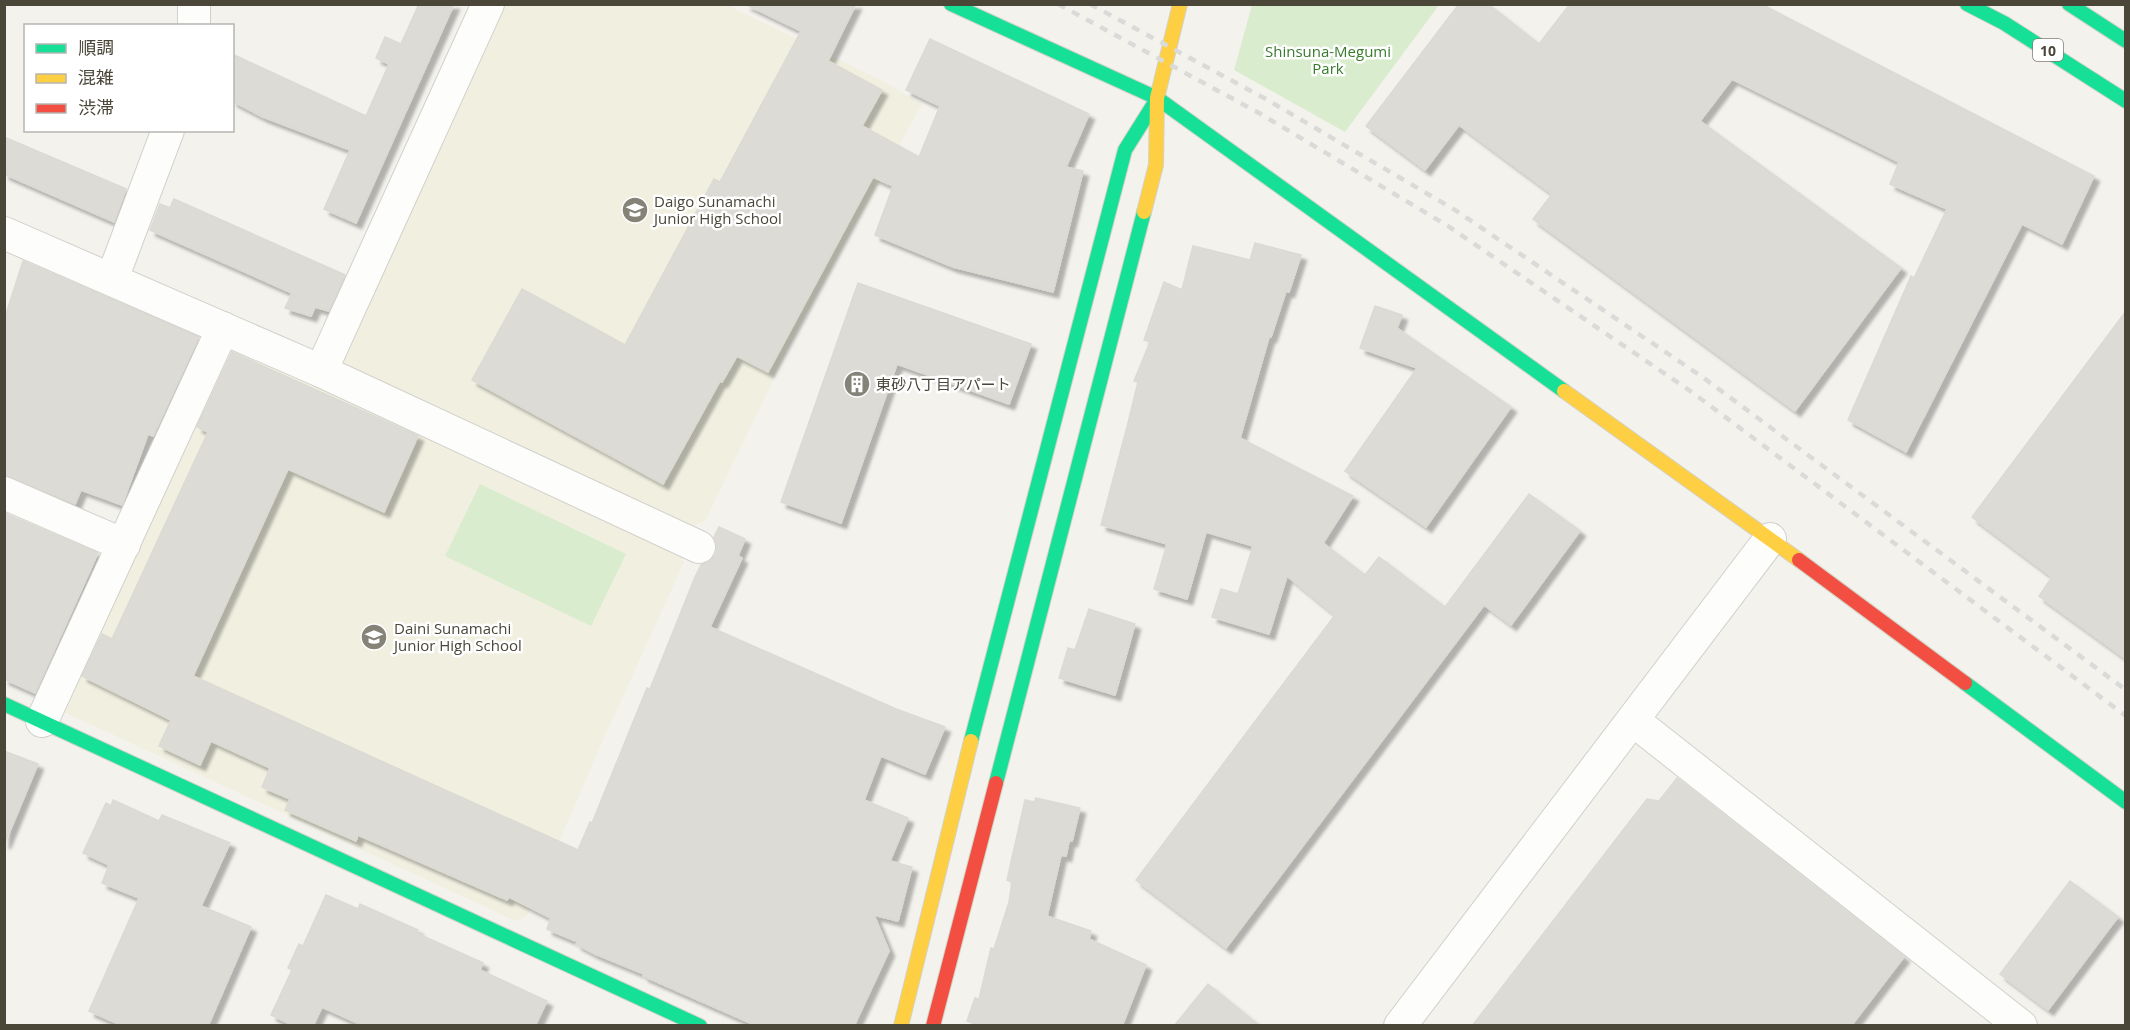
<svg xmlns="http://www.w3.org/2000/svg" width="2130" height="1030" font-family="'Open Sans','Noto Sans JP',sans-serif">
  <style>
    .education { fill: #f0efe0 }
    .green { fill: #daecce }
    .building { fill: #dddbd6; stroke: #dbdad3; stroke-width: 1.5; filter: url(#shadow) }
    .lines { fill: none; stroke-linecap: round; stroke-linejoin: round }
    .street-casing { stroke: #d1d0cb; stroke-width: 34 }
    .fast-casing { stroke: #d3d2c6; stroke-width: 16 }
    .slow-casing { stroke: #d3d2c6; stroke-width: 16 }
    .jam-casing { stroke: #d3d2c6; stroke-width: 16 }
    .street { stroke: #fdfdfc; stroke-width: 32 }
    .fast { stroke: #16e098; stroke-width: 14 }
    .slow { stroke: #ffcf43; stroke-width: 14 }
    .jam { stroke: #f24e42; stroke-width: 14 }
    .rail { stroke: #dadad9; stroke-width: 4.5; stroke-dasharray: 8 8; stroke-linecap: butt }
    .labels { text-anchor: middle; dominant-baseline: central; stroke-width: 5; stroke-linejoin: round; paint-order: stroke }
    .shield { fill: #fff; stroke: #807e74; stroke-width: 1.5 }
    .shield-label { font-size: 14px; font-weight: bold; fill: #4a4739 }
    .park-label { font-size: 15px; fill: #387b2c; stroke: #fff }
    .poi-label { font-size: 15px; fill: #4a4739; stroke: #fff; text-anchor: start }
  </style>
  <defs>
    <filter id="shadow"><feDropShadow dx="5.5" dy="5.5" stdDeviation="1.5" flood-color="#0004"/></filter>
  </defs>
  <rect width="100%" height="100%" fill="#f3f2ed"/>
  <g class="education">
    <path d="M 503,5 L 727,5 L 881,80 L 922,104 L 804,317 L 705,521 L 687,528 L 337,365 Z"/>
    <path d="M 234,341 L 680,551 L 684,562 L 603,740 L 527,916 L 516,921 L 64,712 Z"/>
  </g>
  <g class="green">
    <path d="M 1252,5 L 1252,4 L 1439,5 L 1345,132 L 1234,70 Z"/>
    <path d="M 480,484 L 626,554 L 591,626 L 445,556 Z"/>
  </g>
  <g class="building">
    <path d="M 419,4 L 454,4 L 356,223 L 324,209 L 350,150 L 263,117 L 232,101 L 232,54 L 366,116 L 389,64 L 376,58 L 385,37 L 401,44 Z"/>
    <path d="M 745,4 L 856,4 L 828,61 L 882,90 L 862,126 L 919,157 L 940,106 L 906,90 L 930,39 L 1089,114 L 1066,167 L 1083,171 L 1053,292 L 953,267 L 875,235 L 893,186 L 873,177 L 768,372 L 737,356 L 722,382 L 720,381 L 663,484 L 472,380 L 522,289 L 625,345 L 714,179 L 720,182 L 801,31 Z"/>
    <path d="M 1459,4 L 1488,4 L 1539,44 L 1570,4 L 1761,4 L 2094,176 L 2062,244 L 2022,224 L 1906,452 L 1848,420 L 1911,276 L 1914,278 L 1947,209 L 1890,184 L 1899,162 L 1732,79 L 1700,121 L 1901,268 L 1795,411 L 1533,219 L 1552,194 L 1459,125 L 1425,170 L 1366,126 Z"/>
    <path d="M 4,137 L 126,189 L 114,222 L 4,174 Z"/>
    <path d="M 174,199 L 345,275 L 329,311 L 315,307 L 311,316 L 285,308 L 292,293 L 150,230 L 160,204 L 170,208 Z"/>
    <path d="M 1255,243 L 1301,255 L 1289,292 L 1286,291 L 1271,337 L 1269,337 L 1240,438 L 1353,496 L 1323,543 L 1365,575 L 1379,557 L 1445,607 L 1529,494 L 1580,531 L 1511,625 L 1484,605 L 1226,948 L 1136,880 L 1335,615 L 1287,576 L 1269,634 L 1212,617 L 1221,589 L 1238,594 L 1253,546 L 1206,532 L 1187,599 L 1154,589 L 1167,544 L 1101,525 L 1128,423 L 1138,382 L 1134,381 L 1150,342 L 1144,340 L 1164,282 L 1182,290 L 1193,246 L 1250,260 Z"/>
    <path d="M 23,261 L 199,337 L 153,436 L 148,434 L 122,505 L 81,490 L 75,504 L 4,475 L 4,320 Z"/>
    <path d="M 858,283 L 1031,344 L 1009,404 L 897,364 L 841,523 L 781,502 Z"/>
    <path d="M 1375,306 L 1402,315 L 1397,328 L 1511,407 L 1426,527 L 1345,471 L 1417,368 L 1360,348 Z"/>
    <path d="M 2126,311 L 2126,659 L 2039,596 L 2052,577 L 1972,517 Z"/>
    <path d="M 232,352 L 418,436 L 384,512 L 288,469 L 193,676 L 578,850 L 590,822 L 592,823 L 647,688 L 650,689 L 695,577 L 701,565 L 710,561 L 716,554 L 717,545 L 714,537 L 719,527 L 745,539 L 738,556 L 742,558 L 710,627 L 896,709 L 945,727 L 925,774 L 881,756 L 864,800 L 908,818 L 890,861 L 912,867 L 898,921 L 874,915 L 889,951 L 854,1026 L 757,1026 L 643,976 L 644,974 L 595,954 L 576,944 L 578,942 L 547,929 L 551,918 L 509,897 L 507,900 L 358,835 L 356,841 L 285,810 L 290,799 L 262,787 L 270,768 L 211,741 L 200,765 L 159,746 L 171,720 L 82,676 L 102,634 L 112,639 L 208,432 L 197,427 Z"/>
    <path d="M 4,513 L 98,553 L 35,693 L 4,679 Z"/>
    <path d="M 1089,609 L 1135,624 L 1115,695 L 1059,678 L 1068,648 L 1075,650 Z"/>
    <path d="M 4,751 L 38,764 L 5,843 L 4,843 Z"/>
    <path d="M 1677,778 L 1904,957 L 1851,1026 L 1472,1026 L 1647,799 L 1659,801 Z"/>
    <path d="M 1036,798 L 1080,808 L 1072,841 L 1069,841 L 1066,856 L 1061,855 L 1047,916 L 1091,931 L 1089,939 L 1146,965 L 1122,1026 L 973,1026 L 973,1023 L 967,1021 L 975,998 L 979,999 L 991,948 L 994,949 L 1009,902 L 1012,882 L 1007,880 L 1025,800 L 1034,802 Z"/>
    <path d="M 113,800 L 159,821 L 162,815 L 230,843 L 201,906 L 251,927 L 208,1026 L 123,1026 L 89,1011 L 139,898 L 102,883 L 109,865 L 83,853 L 106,803 L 111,806 Z"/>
    <path d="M 2070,881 L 2118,917 L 2048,1010 L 2000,974 Z"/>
    <path d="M 326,895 L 358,909 L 360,904 L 418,930 L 416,933 L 483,963 L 480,970 L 547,1001 L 535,1026 L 364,1026 L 322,1007 L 313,1026 L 294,1026 L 271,1015 L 292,970 L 288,968 L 299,944 L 303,946 Z"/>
    <path d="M 1208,984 L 1260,1026 L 1174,1026 Z"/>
  </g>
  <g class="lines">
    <defs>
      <g id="street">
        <path d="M 194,4 L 194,26"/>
        <path d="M 4,233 L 321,371 L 699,547"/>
        <path d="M 112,279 L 168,130"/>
        <path d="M 321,371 L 488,4"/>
        <path d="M 4,493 L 124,545"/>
        <path d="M 42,721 L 223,328"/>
        <path d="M 1634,721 L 2021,1026"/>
        <path d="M 1400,1026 L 1770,539"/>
      </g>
      <g id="fast">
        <path d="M 951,4 L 1157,98 L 1564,391"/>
        <path d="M 1967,4 L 2004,23 L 2126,101"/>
        <path d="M 2069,4 L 2126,41"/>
        <path d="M 1965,683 L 2126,802"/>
        <path d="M 4,704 L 700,1026"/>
        <path d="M 971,741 L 1125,150 L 1157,99"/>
        <path d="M 996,783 L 1144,212"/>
      </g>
      <g id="slow">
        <path d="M 1144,212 L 1156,165 L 1157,98 L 1180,4"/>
        <path d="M 1564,391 L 1799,560"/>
        <path d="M 901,1026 L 971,741"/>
      </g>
      <g id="jam">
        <path d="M 1799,560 L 1965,683"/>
        <path d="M 933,1026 L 996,783"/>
      </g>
    </defs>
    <use href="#street" class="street-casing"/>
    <use href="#fast" class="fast-casing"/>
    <use href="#slow" class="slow-casing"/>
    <use href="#jam" class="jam-casing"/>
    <use href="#street" class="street"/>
    <use href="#fast" class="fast"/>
    <use href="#slow" class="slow"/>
    <use href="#jam" class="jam"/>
    <g class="rail">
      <path d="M 1058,4 L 1259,113 L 1448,226 L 1693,393 L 2126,716"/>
      <path d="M 1090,4 L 1264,98 L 1455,210 L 1701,376 L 2126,690"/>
    </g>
  </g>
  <defs>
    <symbol id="school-disc" viewBox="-11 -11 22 22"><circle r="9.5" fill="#858378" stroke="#fff"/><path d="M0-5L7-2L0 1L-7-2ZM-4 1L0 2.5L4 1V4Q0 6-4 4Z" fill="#fff"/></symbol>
    <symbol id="building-disc" viewBox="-11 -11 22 22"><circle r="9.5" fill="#858378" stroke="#fff"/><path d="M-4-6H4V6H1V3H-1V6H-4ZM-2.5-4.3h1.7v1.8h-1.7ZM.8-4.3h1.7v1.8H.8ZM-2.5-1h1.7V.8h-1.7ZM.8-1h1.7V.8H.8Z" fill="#fff"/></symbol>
  </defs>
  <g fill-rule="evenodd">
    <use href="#school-disc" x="620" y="195" width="30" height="30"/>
    <use href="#building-disc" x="842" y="369" width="30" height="30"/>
    <use href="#school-disc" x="359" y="622" width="30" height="30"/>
  </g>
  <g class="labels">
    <rect class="shield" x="2033" y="39" width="30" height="22" rx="4.5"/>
    <g class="shield-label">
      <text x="2048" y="50">10</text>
    </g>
    <g class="park-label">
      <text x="1328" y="51">Shinsuna-Megumi<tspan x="1328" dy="17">Park</tspan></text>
    </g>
    <g class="poi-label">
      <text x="654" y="201">Daigo Sunamachi<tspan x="654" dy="17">Junior High School</tspan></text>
      <text x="876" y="384">東砂八丁目アパート</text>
      <text x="394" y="628">Daini Sunamachi<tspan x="394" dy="17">Junior High School</tspan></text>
    </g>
  </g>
  <rect width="2130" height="1030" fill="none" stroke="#4a4739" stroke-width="12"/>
  <rect x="24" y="24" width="210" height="108" fill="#ffffff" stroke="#b7b5b0" stroke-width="1.5"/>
  <rect x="36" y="44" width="30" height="9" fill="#16e098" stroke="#b7b5b0" stroke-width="1.5"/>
  <text x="78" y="54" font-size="18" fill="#4a4739">順調</text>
  <rect x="36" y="74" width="30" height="9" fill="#ffcf43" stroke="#b7b5b0" stroke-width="1.5"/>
  <text x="78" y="84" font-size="18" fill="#4a4739">混雑</text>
  <rect x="36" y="104" width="30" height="9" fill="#f24e42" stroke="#b7b5b0" stroke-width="1.5"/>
  <text x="78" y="114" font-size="18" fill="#4a4739">渋滞</text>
</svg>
